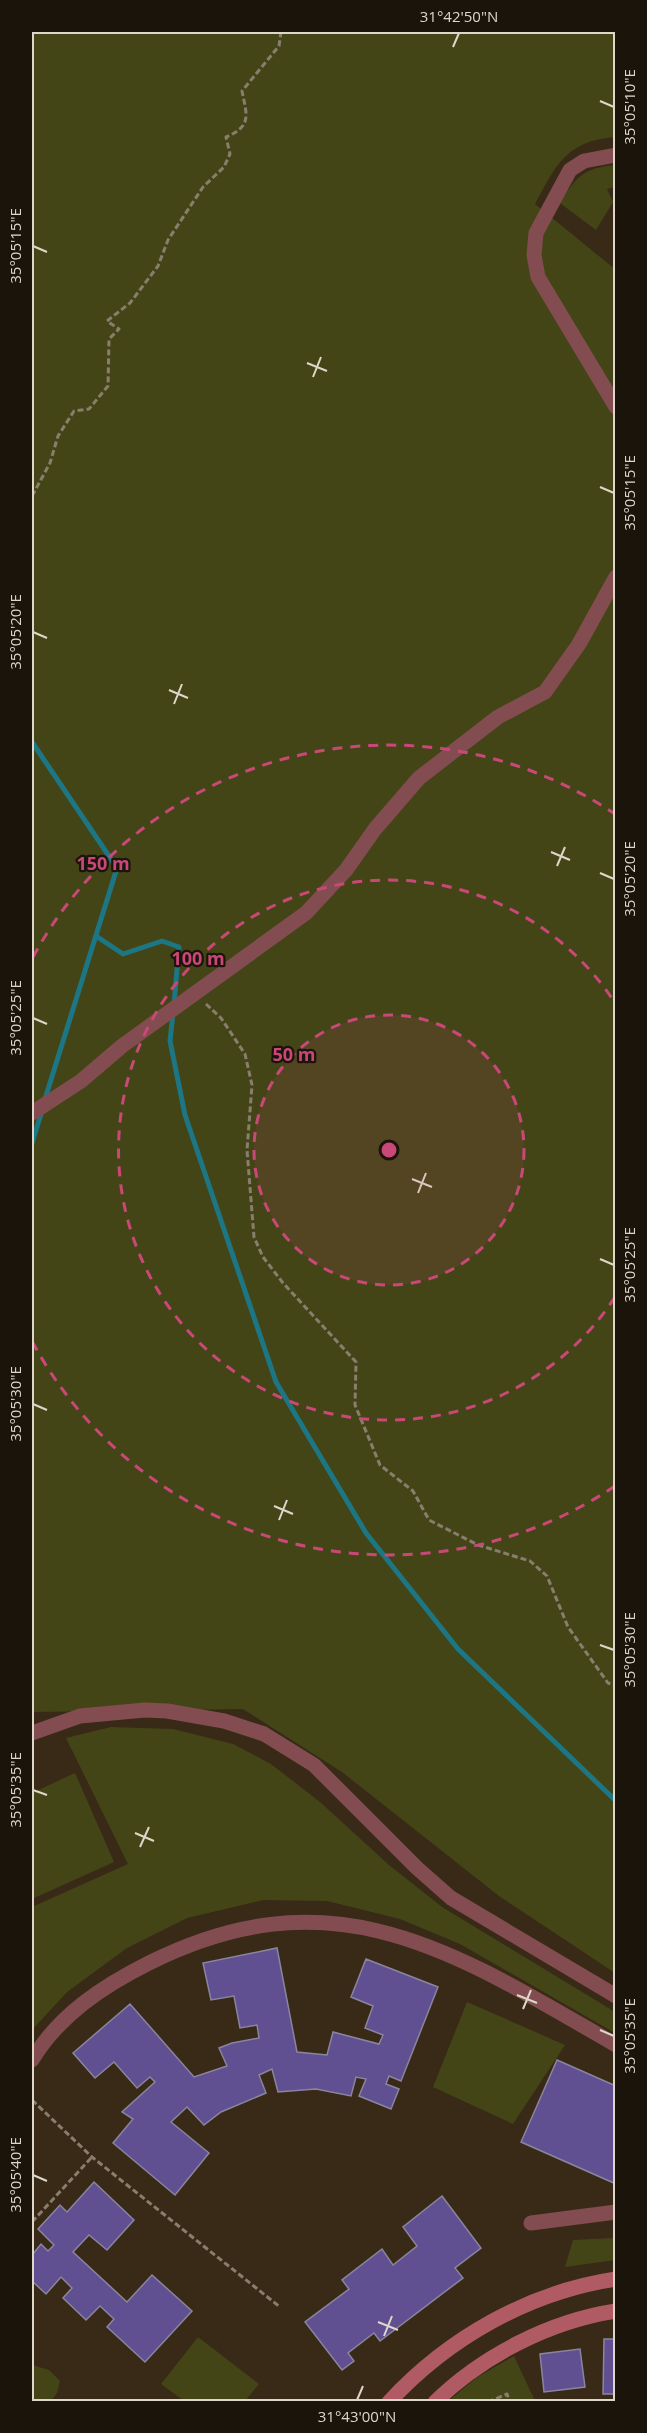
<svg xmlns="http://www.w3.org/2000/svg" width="647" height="2433" font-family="'Open Sans',sans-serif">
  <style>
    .green { fill: #444517 }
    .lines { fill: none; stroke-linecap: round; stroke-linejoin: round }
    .stream { stroke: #1d7684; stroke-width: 5 }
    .building { fill: #615091; stroke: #8a859e; stroke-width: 1.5 }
    .path { stroke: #897e6e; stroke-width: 3; stroke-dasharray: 6 3; stroke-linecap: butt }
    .street { stroke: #824c51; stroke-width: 15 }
    .secondary { stroke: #b05b64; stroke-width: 15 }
    .ticks { fill: none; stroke: #dfd6ca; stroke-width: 2 }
    .ring { fill: none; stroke: #c94877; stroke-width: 3; stroke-dasharray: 10 8 }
    .centre { fill: #c94877; stroke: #1a140b; stroke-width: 3 }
    .ring-label { font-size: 18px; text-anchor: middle; font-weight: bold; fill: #c94877; stroke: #1a140b; stroke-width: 4.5; stroke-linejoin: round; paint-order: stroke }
    .neatline { fill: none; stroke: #dfd6ca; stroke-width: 2 }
    .ticks-label { font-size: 15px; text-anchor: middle; fill: #dfd6ca }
  </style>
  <rect width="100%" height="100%" fill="#382a16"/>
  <g class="green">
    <path d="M 32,32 L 615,32 L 615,137 C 566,141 556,165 535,204 L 616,270 L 615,1973 L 499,1896 L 342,1772 L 243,1709 L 32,1712 Z"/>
    <path d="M 615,165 L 615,187 L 607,189 L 613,202 L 596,230 L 560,203 C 576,177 583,168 615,165 Z"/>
    <path d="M 111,1727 L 173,1729 L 233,1744 L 271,1764 L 320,1802 L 389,1865 L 442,1907 L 615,2012 L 615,2033 L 460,1944 L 400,1919 L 327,1901 L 263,1900 L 187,1918 L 127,1948 L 67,1992 L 32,2030 L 32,1907 L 128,1864 L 66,1738 Z"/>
    <path d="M 75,1773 L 114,1862 L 32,1899 L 32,1793 Z"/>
    <path d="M 467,2002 L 565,2045 L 513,2124 L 433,2087 Z"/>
    <path d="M 615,2238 L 615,2260 L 565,2267 L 573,2240 Z"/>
    <path d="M 198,2337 L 259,2384 L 245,2401 L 184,2401 L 161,2384 Z"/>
    <path d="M 514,2356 L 535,2401 L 447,2402 L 476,2378 Z"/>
    <path d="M 32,2365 L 49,2370 L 60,2381 L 57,2393 L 51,2401 L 32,2401 Z"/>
  </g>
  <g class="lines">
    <g class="stream">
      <path d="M 32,742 L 117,868 L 45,1099"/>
      <path d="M 96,936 L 123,954 L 162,941 L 179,947 L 174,1004"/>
      <path d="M 173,1013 L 170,1041 L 185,1115 L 276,1382 L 366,1533 L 458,1649 L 616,1801"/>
      <path d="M 32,1143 L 42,1111"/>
    </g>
  </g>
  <g class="building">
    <path d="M 277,1948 L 297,2052 L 327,2055 L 333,2032 L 379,2044 L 383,2035 L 365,2028 L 373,2006 L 351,1997 L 366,1959 L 438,1987 L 401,2081 L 389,2076 L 386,2084 L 399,2089 L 391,2109 L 359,2096 L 366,2079 L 356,2077 L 351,2096 L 316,2089 L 278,2092 L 272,2069 L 259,2075 L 266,2093 L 221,2112 L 204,2125 L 187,2107 L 171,2122 L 209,2153 L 175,2195 L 113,2143 L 133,2119 L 122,2112 L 155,2082 L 150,2077 L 137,2088 L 114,2062 L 95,2078 L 73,2053 L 130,2004 L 194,2077 L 227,2066 L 219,2048 L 232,2043 L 259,2038 L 257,2025 L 240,2028 L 234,1996 L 211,2000 L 203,1963 Z"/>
    <path d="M 557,2060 L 616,2086 L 616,2184 L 521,2142 Z"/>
    <path d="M 94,2182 L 134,2220 L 107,2250 L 89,2235 L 73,2252 L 127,2302 L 152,2275 L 192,2311 L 145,2362 L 107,2327 L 114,2319 L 100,2306 L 86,2320 L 63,2298 L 72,2288 L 61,2277 L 46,2294 L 32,2281 L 32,2255 L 41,2244 L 48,2251 L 54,2245 L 38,2229 L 60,2205 L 67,2212 Z"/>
    <path d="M 442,2196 L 481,2248 L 455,2268 L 463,2278 L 380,2341 L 374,2333 L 348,2353 L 354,2361 L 342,2370 L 305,2322 L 349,2289 L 342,2280 L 382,2249 L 393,2265 L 417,2246 L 403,2227 Z"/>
    <path d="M 604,2339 L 616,2339 L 616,2394 L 603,2394 Z"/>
    <path d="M 580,2349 L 585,2387 L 544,2392 L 540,2354 Z"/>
  </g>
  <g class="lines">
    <g class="path">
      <path d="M 32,496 L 50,463 L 58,436 L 74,411 L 89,409 L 108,386 L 109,339 L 119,329 L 107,321 L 130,303 L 158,266 L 168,240 L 203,187 L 224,167 L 230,154 L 226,137 C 252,126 247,116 242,91 L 279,46 L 281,32"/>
      <path d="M 32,944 L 32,966"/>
      <path d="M 206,1004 L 221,1018 L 245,1054 L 252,1085 L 247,1150 L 254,1237 L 263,1257 L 283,1283 L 356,1362 L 355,1405 L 380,1465 L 413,1491 L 429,1520 L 478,1545 L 530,1561 L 547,1576 L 568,1627 L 608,1683 L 616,1686"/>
      <path d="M 32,2100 L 92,2157 L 280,2307"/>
      <path d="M 32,2222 L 92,2157"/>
      <path d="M 488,2402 L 507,2394 L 510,2402"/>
    </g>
    <g class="street">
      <path d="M 616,155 L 584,161 L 570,170 L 536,233 L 534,255 L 538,277 L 616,407"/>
      <path d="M 32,1113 L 81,1081 L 122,1046 L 306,913 L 346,870 L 375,829 L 419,778 L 498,717 L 545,692 L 579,644 L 616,577"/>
      <path d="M 32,1733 L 80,1716 L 145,1710 L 167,1711 L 224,1721 L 264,1734 L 314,1765 L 417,1868 L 451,1898 L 616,1996"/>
      <path d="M 32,2060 C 59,2015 103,1986 149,1963 C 335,1870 456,1953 616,2045"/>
      <path d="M 531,2223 L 616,2212"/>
    </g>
    <g class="secondary">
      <path d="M 389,2402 C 448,2338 529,2292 616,2279"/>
      <path d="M 435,2402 C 482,2356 550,2321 616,2311"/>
    </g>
  </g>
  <path class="ticks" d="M 453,47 L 459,33M 600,101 L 614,107M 33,246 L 47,252M 307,363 L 327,371M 313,377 L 321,357M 600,487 L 614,493M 33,632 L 47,638M 169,690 L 188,698M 174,704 L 182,684M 551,852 L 570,860M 557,866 L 565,847M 600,873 L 614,879M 33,1018 L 47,1024M 412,1179 L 432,1187M 418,1193 L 426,1173M 600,1259 L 614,1265M 33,1404 L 47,1410M 274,1506 L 293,1514M 279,1520 L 287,1500M 600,1645 L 614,1650M 33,1790 L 47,1795M 135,1833 L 154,1841M 140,1847 L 149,1827M 517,1995 L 537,2003M 523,2009 L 531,1990M 600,2030 L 614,2036M 33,2175 L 47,2181M 378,2322 L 398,2330M 384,2336 L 392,2316M 357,2400 L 363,2386"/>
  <circle cx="389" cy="1150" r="135" fill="#c94877" fill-opacity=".12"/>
  <g class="ring">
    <circle cx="389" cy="1150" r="135"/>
    <path d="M615 1297A270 270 0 1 1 615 1003"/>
    <path d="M615 1486A405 405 0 0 1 33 1343M33 957A405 405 0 0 1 615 814"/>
  </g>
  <circle cx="389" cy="1150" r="9" class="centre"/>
  <g class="ring-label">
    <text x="103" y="870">150 m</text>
    <text x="198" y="965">100 m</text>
    <text x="294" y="1061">50 m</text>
  </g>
  <rect width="647" height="2433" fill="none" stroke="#1a140b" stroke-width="66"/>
  <rect x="33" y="33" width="581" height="2367" class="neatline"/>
  <g class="ticks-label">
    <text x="459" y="22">31°42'50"N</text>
    <text transform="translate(630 107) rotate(-90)" y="5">35°05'10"E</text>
    <text transform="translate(16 246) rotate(-90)" y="5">35°05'15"E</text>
    <text transform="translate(630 493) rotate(-90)" y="5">35°05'15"E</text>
    <text transform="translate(16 632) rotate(-90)" y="5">35°05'20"E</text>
    <text transform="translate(630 879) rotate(-90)" y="5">35°05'20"E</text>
    <text transform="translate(16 1018) rotate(-90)" y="5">35°05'25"E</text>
    <text transform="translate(630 1265) rotate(-90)" y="5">35°05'25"E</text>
    <text transform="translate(16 1404) rotate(-90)" y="5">35°05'30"E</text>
    <text transform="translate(630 1650) rotate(-90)" y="5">35°05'30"E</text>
    <text transform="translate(16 1790) rotate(-90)" y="5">35°05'35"E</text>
    <text transform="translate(630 2036) rotate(-90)" y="5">35°05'35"E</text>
    <text transform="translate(16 2175) rotate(-90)" y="5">35°05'40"E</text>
    <text x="357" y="2422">31°43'00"N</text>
  </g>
</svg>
